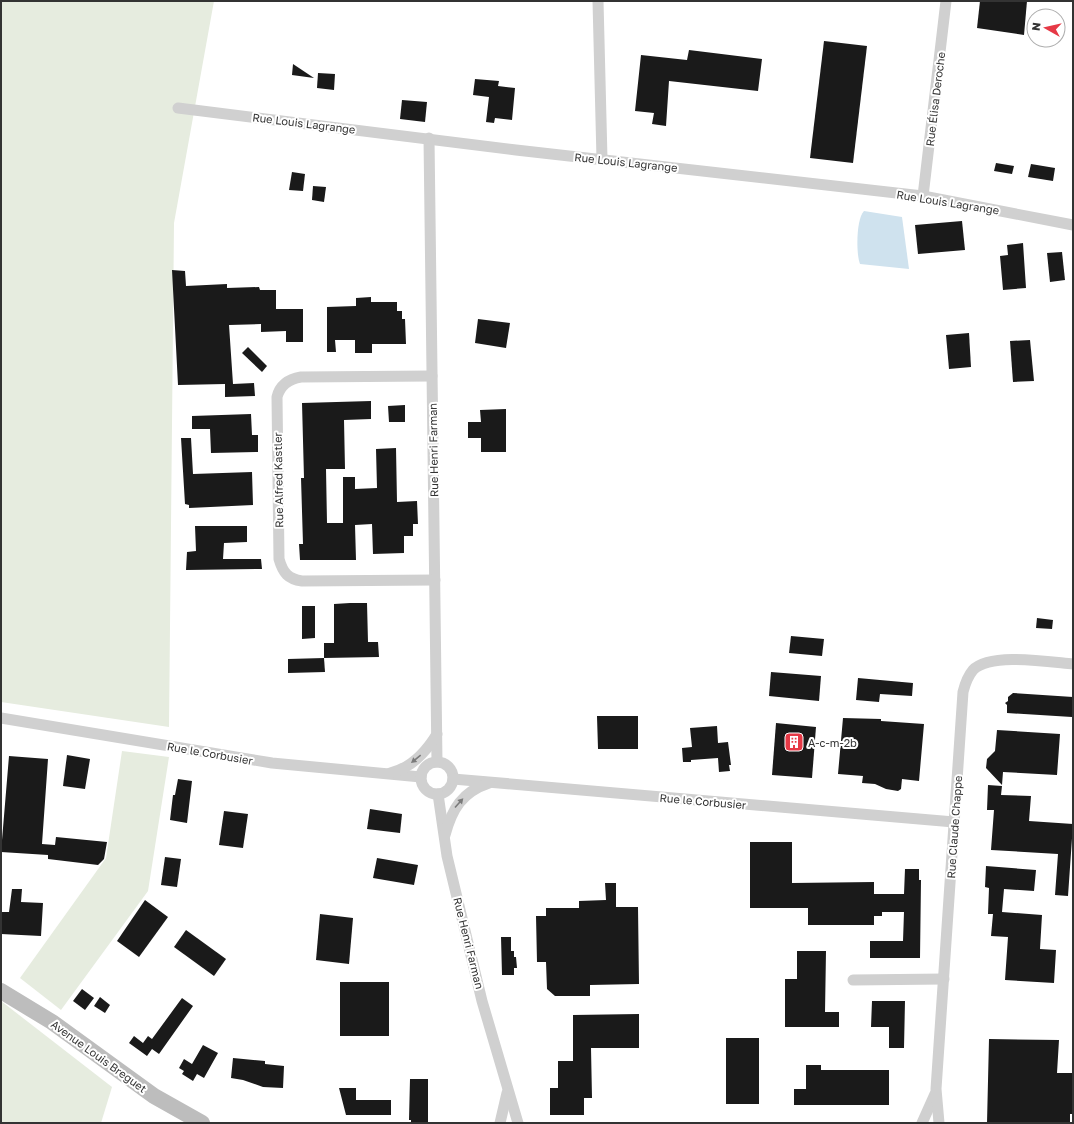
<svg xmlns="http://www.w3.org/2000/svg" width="1074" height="1124" font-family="'Golos Text',sans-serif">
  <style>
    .green { fill: #e6ecdf }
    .water { fill: #cfe2ee }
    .building { fill: #1a1a1a }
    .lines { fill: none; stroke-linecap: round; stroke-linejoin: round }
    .street { stroke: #d0d0d0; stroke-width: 11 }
    .secondary { stroke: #bdbdbd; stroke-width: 16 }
    .oneway { fill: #7a7a7a }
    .labels { text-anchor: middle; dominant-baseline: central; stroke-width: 4; stroke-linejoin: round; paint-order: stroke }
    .street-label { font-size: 11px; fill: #333; stroke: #fff }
    .poi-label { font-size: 11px; fill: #333; stroke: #fff; text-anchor: start }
  </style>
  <rect width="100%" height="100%" fill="#fff"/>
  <g class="green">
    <path d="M 1,1 L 214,1 L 174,223 L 169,727 L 1,702 Z"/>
    <path d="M 122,751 L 169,757 L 148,891 L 61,1010 L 20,978 L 106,858 Z"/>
    <path d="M 1,1001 L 112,1087 L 101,1123 L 1,1123 Z"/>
  </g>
  <path class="water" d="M 864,211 L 902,217 L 909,269 L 860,264 C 856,254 856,219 864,211 Z"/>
  <g class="building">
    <path d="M 980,1 L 1027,1 L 1024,35 L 977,28 Z"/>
    <path d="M 824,41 L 867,46 L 853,163 L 810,158 Z"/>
    <path d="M 689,50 L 762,59 L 758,91 L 669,81 L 666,126 L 652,124 L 654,113 L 635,111 L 641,55 L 687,60 Z"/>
    <path d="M 293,64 L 314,78 L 292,75 Z"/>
    <path d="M 318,73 L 335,74 L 334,90 L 317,88 Z"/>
    <path d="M 475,79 L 499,81 L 498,86 L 515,88 L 512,120 L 495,118 L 494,123 L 486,122 L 489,97 L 473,95 Z"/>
    <path d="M 402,100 L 427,102 L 425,122 L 400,119 Z"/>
    <path d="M 996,163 L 1014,166 L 1012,174 L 994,171 Z"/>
    <path d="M 1031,164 L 1055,168 L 1053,181 L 1028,177 Z"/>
    <path d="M 292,172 L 305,174 L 303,191 L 289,190 Z"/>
    <path d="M 313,186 L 326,187 L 324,202 L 312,200 Z"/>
    <path d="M 962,221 L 965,250 L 918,254 L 915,225 Z"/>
    <path d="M 1023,243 L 1026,288 L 1003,290 L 1000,256 L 1008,255 L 1007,245 Z"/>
    <path d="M 1062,252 L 1065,280 L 1050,282 L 1047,253 Z"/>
    <path d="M 172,270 L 185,271 L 186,286 L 227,284 L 227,288 L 259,287 L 260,290 L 276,290 L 276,309 L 303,309 L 303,342 L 286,342 L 286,331 L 261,332 L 261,324 L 229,325 L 233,384 L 254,383 L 255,396 L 225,397 L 225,384 L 178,385 Z"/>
    <path d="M 371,297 L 371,302 L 397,302 L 397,311 L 402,311 L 402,319 L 405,319 L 406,344 L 372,344 L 372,353 L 355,353 L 355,340 L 335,340 L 336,352 L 327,352 L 327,307 L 356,306 L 356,298 Z"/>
    <path d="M 478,319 L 510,323 L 506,348 L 475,343 Z"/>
    <path d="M 969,333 L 971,367 L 949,369 L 946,335 Z"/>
    <path d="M 1030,340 L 1034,381 L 1013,382 L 1010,341 Z"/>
    <path d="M 248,347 L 267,366 L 262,372 L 242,353 Z"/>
    <path d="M 371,401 L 371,419 L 344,420 L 345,469 L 326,469 L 327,523 L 343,523 L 343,477 L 355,477 L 355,489 L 377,488 L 376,449 L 396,448 L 397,502 L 417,501 L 418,524 L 413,524 L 413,536 L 404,536 L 404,553 L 373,554 L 372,524 L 355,525 L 356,560 L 300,560 L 299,544 L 303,544 L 301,478 L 304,478 L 302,403 Z"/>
    <path d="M 405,405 L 405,422 L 389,422 L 388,406 Z"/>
    <path d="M 506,409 L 506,452 L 481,452 L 481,438 L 468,438 L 468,422 L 481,422 L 480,410 Z"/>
    <path d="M 251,414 L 252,435 L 258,435 L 258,452 L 211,453 L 210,429 L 192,429 L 192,416 Z"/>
    <path d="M 181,438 L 191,438 L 193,474 L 252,472 L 253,505 L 189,508 L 189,505 L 185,504 Z"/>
    <path d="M 195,526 L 247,526 L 247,542 L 224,543 L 223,559 L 261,559 L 262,569 L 186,570 L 187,552 L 196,551 Z"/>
    <path d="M 350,603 L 367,603 L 368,642 L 378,642 L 379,657 L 324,658 L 324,643 L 334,643 L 334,604 Z"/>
    <path d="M 302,606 L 315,606 L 315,638 L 302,639 Z"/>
    <path d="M 1037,618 L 1053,620 L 1052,629 L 1036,628 Z"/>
    <path d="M 791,636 L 824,639 L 822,656 L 789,653 Z"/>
    <path d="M 324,658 L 325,672 L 288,673 L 288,659 Z"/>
    <path d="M 771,672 L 821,676 L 819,701 L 769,696 Z"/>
    <path d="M 858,678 L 913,683 L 912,696 L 880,694 L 879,702 L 856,700 Z"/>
    <path d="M 1013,693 L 1073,697 L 1072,717 L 1007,713 L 1007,705 L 1005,703 L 1008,701 L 1008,697 Z"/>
    <path d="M 597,716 L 638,716 L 638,749 L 598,749 Z"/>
    <path d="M 843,718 L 881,719 L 881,721 L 924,724 L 919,781 L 902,779 L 901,789 L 898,791 L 886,789 L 875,784 L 862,783 L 863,776 L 838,774 Z"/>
    <path d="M 776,723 L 816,727 L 812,778 L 772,775 Z"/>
    <path d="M 717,726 L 718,743 L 728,742 L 731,765 L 729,765 L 730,771 L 719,772 L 718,758 L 691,760 L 691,762 L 683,762 L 682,748 L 692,747 L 690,728 Z"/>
    <path d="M 997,730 L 1060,734 L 1057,775 L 1003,772 L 1002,785 L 986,768 L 987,759 L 995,751 Z"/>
    <path d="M 67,755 L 90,759 L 85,789 L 63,786 Z"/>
    <path d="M 9,756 L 48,759 L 42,844 L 55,845 L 56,837 L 107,842 L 104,859 L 98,865 L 48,859 L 48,855 L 1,852 Z"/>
    <path d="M 178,779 L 192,781 L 187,823 L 170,820 L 173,795 L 175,795 Z"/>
    <path d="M 988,785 L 1002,786 L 1001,795 L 1031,796 L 1029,821 L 1073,824 L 1068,896 L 1055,895 L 1058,854 L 991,850 L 994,810 L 987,810 Z"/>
    <path d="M 370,809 L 402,814 L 400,833 L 367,829 Z"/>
    <path d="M 224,811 L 248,814 L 243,848 L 219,845 Z"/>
    <path d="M 750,842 L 792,842 L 792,883 L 874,882 L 874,894 L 904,894 L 905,869 L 919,869 L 919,880 L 921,880 L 920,958 L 870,958 L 870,941 L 903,941 L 904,912 L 882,912 L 882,916 L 874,916 L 874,925 L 808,925 L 808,908 L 750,908 Z"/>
    <path d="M 165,857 L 181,859 L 177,887 L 161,885 Z"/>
    <path d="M 377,858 L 418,865 L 414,885 L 373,878 Z"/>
    <path d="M 986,866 L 1036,870 L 1034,891 L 1004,889 L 1002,912 L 1042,915 L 1040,949 L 1056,950 L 1054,983 L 1005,980 L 1008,937 L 991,936 L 993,914 L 988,914 L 989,888 L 985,887 Z"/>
    <path d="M 605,883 L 616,883 L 616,907 L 638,907 L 639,984 L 590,985 L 590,996 L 555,996 L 547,989 L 546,962 L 537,962 L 536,916 L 546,916 L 546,908 L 579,908 L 579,901 L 606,900 Z"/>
    <path d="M 12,889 L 22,889 L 21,902 L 43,903 L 41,936 L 1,934 L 1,912 L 9,912 Z"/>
    <path d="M 145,900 L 168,917 L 139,957 L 117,941 Z"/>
    <path d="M 320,914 L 353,918 L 349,964 L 316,960 Z"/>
    <path d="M 186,930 L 226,959 L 214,976 L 174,947 Z"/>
    <path d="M 501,937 L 511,937 L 511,951 L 514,951 L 514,957 L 516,957 L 517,968 L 514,968 L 514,975 L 502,975 Z"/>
    <path d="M 797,951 L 826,951 L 825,1012 L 839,1012 L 839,1027 L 785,1027 L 785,979 L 797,979 Z"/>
    <rect x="340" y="982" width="49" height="54"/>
    <path d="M 82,989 L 94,998 L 85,1010 L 73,1001 Z"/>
    <path d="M 100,997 L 110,1005 L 105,1013 L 94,1006 Z"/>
    <path d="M 182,998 L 193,1006 L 159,1054 L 152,1049 L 147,1056 L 129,1043 L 134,1036 L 143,1043 L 148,1036 L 152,1039 Z"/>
    <path d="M 872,1001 L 905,1001 L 904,1048 L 889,1048 L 889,1027 L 871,1027 Z"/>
    <path d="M 639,1014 L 639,1048 L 591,1048 L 592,1098 L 584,1098 L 584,1115 L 550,1115 L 550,1088 L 558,1088 L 558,1061 L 573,1061 L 573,1015 Z"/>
    <rect x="726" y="1038" width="33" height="66"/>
    <path d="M 989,1039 L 1059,1040 L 1057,1073 L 1073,1073 L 1073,1114 L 1070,1114 L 1070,1123 L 987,1123 Z"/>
    <path d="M 203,1045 L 218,1053 L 204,1078 L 197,1074 L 193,1081 L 182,1074 L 184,1071 L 179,1068 L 184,1059 L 192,1064 Z"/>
    <path d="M 233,1058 L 265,1061 L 265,1064 L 284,1066 L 283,1088 L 263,1087 L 243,1080 L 231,1078 Z"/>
    <path d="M 806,1065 L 821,1065 L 821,1070 L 889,1070 L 889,1105 L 794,1105 L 794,1089 L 806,1089 Z"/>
    <path d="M 410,1079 L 428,1079 L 428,1123 L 411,1123 L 411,1120 L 409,1120 Z"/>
    <path d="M 339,1088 L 356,1088 L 356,1100 L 391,1100 L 391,1115 L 346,1115 Z"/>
  </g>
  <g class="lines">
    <g class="street">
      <path d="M 598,1 L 602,159"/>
      <path d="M 178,108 L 516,150 L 923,196 L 1073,225"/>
      <path d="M 429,138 L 437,762"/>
      <path d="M 923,196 L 946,1"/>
      <path d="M 432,376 L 301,377 C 289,379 280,385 277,397 L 279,559 C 283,573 288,579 302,581 L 435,580"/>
      <path d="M 1,718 L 272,763 L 421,777"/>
      <circle cx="437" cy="778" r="16"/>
      <path d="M 390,773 C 412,768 426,752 437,734"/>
      <path d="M 453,779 L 954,822"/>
      <path d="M 438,794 L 447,856 L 482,1001 L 518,1123"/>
      <path d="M 445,835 C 452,809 462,792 489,783"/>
      <path d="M 853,980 L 944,979"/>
      <path d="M 500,1123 L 507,1093"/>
      <path d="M 922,1123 L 935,1094"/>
      <path d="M 939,1123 L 936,1089 L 963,692 C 965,684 968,676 973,670 C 990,652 1050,662 1073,664"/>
    </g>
    <path class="secondary" d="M 1,991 L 52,1022 L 154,1096 L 202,1123"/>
  </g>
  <defs><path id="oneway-solid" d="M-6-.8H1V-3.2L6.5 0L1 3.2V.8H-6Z"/></defs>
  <g class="oneway">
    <use href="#oneway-solid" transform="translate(416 759) rotate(141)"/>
    <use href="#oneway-solid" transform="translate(459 803) rotate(-48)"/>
  </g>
  <defs>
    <symbol id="building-square" viewBox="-11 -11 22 22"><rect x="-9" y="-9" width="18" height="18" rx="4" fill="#e63946" stroke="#fff"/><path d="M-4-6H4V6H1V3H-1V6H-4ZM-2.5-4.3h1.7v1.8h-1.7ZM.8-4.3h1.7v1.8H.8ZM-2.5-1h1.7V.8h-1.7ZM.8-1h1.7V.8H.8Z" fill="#fff"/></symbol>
  </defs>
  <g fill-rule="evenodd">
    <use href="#building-square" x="783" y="731" width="22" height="22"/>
  </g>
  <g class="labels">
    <g class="street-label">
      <text transform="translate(935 99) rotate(-83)">Rue Élisa Deroche</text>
      <text transform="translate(304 123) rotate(7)">Rue Louis Lagrange</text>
      <text transform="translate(626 162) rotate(6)">Rue Louis Lagrange</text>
      <text transform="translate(948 202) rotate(9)">Rue Louis Lagrange</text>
      <text transform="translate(433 450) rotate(-91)">Rue Henri Farman</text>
      <text transform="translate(278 480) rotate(-91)">Rue Alfred Kastler</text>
      <text transform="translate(210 753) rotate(10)">Rue le Corbusier</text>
      <text transform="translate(703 801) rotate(5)">Rue le Corbusier</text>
      <text transform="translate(954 827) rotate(-86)">Rue Claude Chappe</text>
      <text transform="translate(469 943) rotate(76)">Rue Henri Farman</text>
      <text transform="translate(99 1056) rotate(36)">Avenue Louis Breguet</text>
    </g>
    <g class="poi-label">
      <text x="808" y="742">A-c-m-2b</text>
    </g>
  </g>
  <rect width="1074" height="1124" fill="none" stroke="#333333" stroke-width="4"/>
  <g transform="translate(1046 28) rotate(278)"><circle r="19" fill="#ffffff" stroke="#adadad"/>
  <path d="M0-3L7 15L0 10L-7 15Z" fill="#e63946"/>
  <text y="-6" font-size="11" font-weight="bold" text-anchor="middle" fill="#333333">N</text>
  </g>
</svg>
